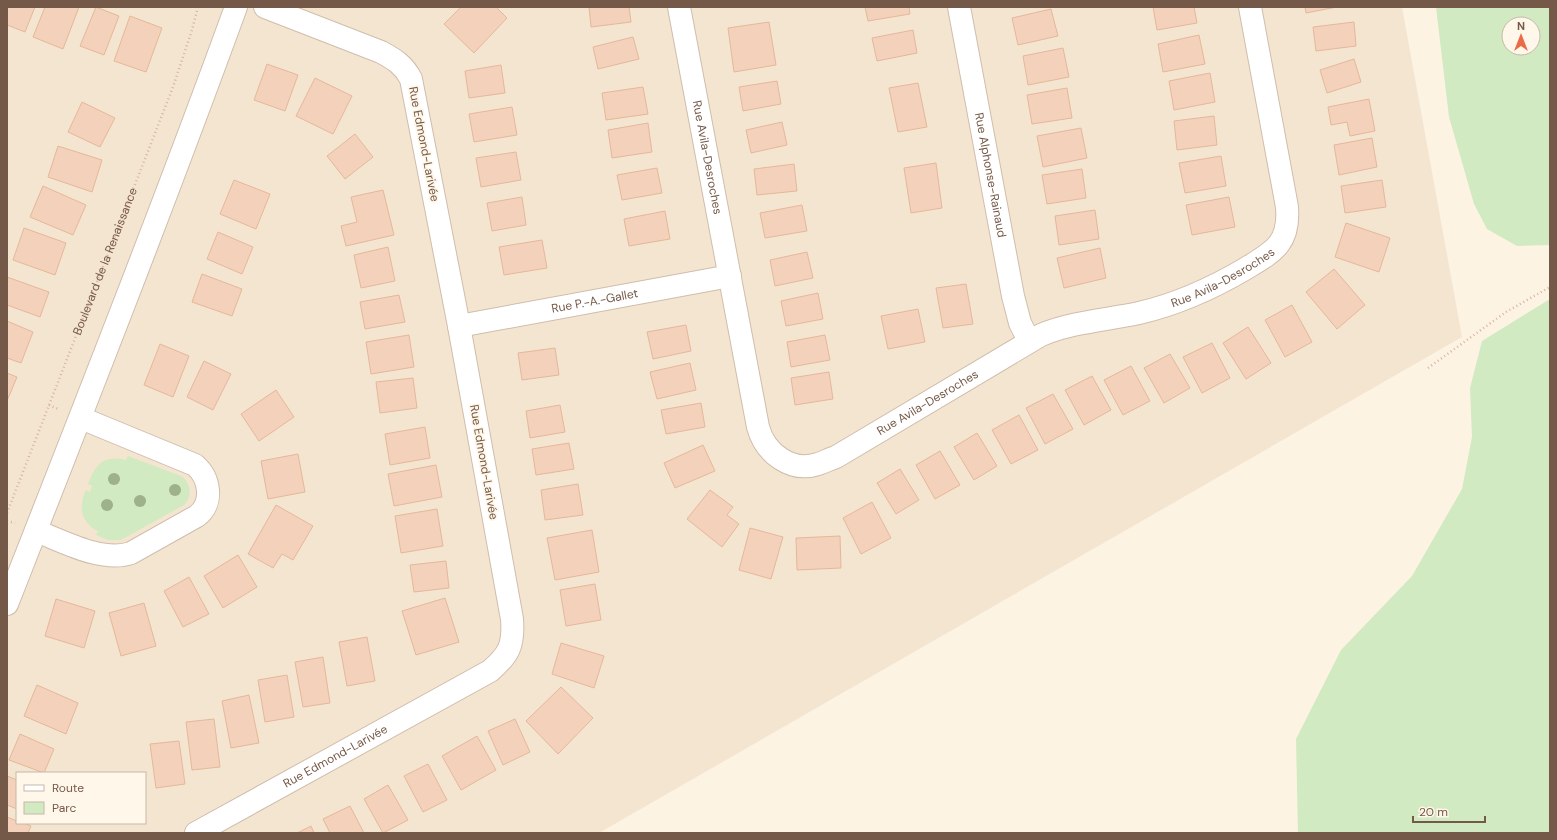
<svg xmlns="http://www.w3.org/2000/svg" width="1557" height="840" font-family="'DM Sans',sans-serif">
  <style>
    .residential { fill: #f4e5d1; fill-rule: evenodd }
    .green { fill: #d1eac1; fill-rule: evenodd }
    .building { fill: #f3d1ba; stroke: #e6b79a }
    .lines { fill: none; stroke-linecap: round; stroke-linejoin: round }
    .minor-casing { stroke: #d0bdac; stroke-width: 24 }
    .path { stroke: #d8b49d; stroke-width: 2.5; stroke-dasharray: 1 3; stroke-linecap: butt }
    .minor { stroke: #fff; stroke-width: 22 }
    .tree { fill: #9eb189 }
    .labels { text-anchor: middle; dominant-baseline: central; stroke-width: 3.5; stroke-linejoin: round; paint-order: stroke }
    .street-label { font-size: 12px; fill: #755948; stroke: #fff7e9 }
  </style>
  <rect width="100%" height="100%" fill="#fdf3e3"/>
  <path class="residential" d="M 7,7 L 1402,7 L 1462,337 L 599,833 L 7,833 ZM 17,773 L 145,773 L 145,823 L 17,823 Z"/>
  <g class="green">
    <path d="M 1436,7 L 1550,7 L 1550,245 L 1517,246 L 1487,229 L 1474,204 L 1449,117 ZM 1509,24 L 1533,24 L 1533,48 L 1509,48 Z"/>
    <path d="M 1550,299 L 1550,833 L 1298,833 L 1296,739 L 1341,650 L 1412,576 L 1462,489 L 1472,437 L 1470,388 L 1482,341 Z"/>
    <path d="M 128,456 L 181,476 C 191,483 193,496 184,505 L 121,540 L 108,540 L 96,535 L 98,531 C 81,523 78,506 86,490 L 90,492 L 92,486 L 88,484 C 96,463 104,455 126,460 Z"/>
  </g>
  <g class="building">
    <path d="M 7,7 L 35,7 L 25,32 L 7,25 Z"/>
    <path d="M 45,7 L 79,7 L 63,49 L 33,37 Z"/>
    <path d="M 96,7 L 119,16 L 104,55 L 80,46 Z"/>
    <path d="M 461,7 L 496,7 L 507,18 L 474,53 L 444,24 Z"/>
    <path d="M 589,7 L 629,7 L 631,22 L 591,27 Z"/>
    <path d="M 865,7 L 909,7 L 910,14 L 868,21 Z"/>
    <path d="M 1153,7 L 1194,7 L 1197,23 L 1157,30 Z"/>
    <path d="M 1305,7 L 1337,7 L 1306,13 Z"/>
    <path d="M 1051,9 L 1058,36 L 1018,45 L 1012,18 Z"/>
    <path d="M 130,16 L 162,28 L 146,72 L 114,61 Z"/>
    <path d="M 769,22 L 776,65 L 734,72 L 728,28 Z"/>
    <path d="M 1354,22 L 1356,46 L 1316,51 L 1313,27 Z"/>
    <path d="M 913,30 L 917,53 L 877,61 L 872,38 Z"/>
    <path d="M 1199,35 L 1205,64 L 1163,72 L 1158,44 Z"/>
    <path d="M 633,37 L 639,59 L 598,69 L 593,47 Z"/>
    <path d="M 1063,48 L 1069,77 L 1028,85 L 1023,56 Z"/>
    <path d="M 1354,59 L 1361,82 L 1327,93 L 1320,70 Z"/>
    <path d="M 267,64 L 298,75 L 285,111 L 254,100 Z"/>
    <path d="M 501,65 L 505,93 L 469,98 L 465,71 Z"/>
    <path d="M 1210,73 L 1215,102 L 1174,110 L 1169,81 Z"/>
    <path d="M 315,78 L 352,96 L 333,134 L 296,116 Z"/>
    <path d="M 777,81 L 781,104 L 743,111 L 739,87 Z"/>
    <path d="M 918,83 L 927,127 L 898,132 L 889,88 Z"/>
    <path d="M 643,87 L 648,114 L 606,120 L 602,93 Z"/>
    <path d="M 1067,88 L 1072,118 L 1032,124 L 1027,95 Z"/>
    <path d="M 1369,99 L 1375,131 L 1350,136 L 1347,122 L 1331,125 L 1328,107 Z"/>
    <path d="M 82,102 L 115,118 L 100,147 L 68,132 Z"/>
    <path d="M 512,107 L 517,135 L 474,142 L 469,114 Z"/>
    <path d="M 1214,116 L 1217,145 L 1177,150 L 1174,121 Z"/>
    <path d="M 782,122 L 787,145 L 751,153 L 746,130 Z"/>
    <path d="M 648,123 L 652,152 L 612,158 L 608,130 Z"/>
    <path d="M 1081,128 L 1087,158 L 1043,167 L 1037,136 Z"/>
    <path d="M 355,134 L 373,157 L 345,179 L 327,156 Z"/>
    <path d="M 1372,138 L 1377,167 L 1339,175 L 1334,145 Z"/>
    <path d="M 58,146 L 102,160 L 92,192 L 48,177 Z"/>
    <path d="M 516,152 L 521,180 L 481,187 L 476,158 Z"/>
    <path d="M 1221,156 L 1226,186 L 1185,193 L 1179,163 Z"/>
    <path d="M 936,163 L 942,208 L 911,213 L 904,168 Z"/>
    <path d="M 794,164 L 797,191 L 757,195 L 754,169 Z"/>
    <path d="M 657,168 L 662,193 L 622,200 L 617,175 Z"/>
    <path d="M 1082,169 L 1086,198 L 1047,204 L 1042,175 Z"/>
    <path d="M 234,180 L 270,194 L 256,229 L 220,214 Z"/>
    <path d="M 1382,180 L 1386,207 L 1345,213 L 1341,186 Z"/>
    <path d="M 43,186 L 86,205 L 73,235 L 30,217 Z"/>
    <path d="M 383,190 L 394,235 L 346,246 L 341,226 L 357,222 L 351,197 Z"/>
    <path d="M 522,197 L 526,225 L 492,231 L 487,203 Z"/>
    <path d="M 1229,197 L 1235,227 L 1192,235 L 1186,205 Z"/>
    <path d="M 802,205 L 807,231 L 765,238 L 760,213 Z"/>
    <path d="M 1095,210 L 1099,239 L 1059,245 L 1055,216 Z"/>
    <path d="M 665,211 L 670,239 L 629,246 L 624,219 Z"/>
    <path d="M 1346,223 L 1390,238 L 1379,272 L 1335,257 Z"/>
    <path d="M 24,228 L 66,243 L 55,275 L 13,260 Z"/>
    <path d="M 218,232 L 253,247 L 242,274 L 207,259 Z"/>
    <path d="M 542,240 L 547,268 L 504,275 L 499,247 Z"/>
    <path d="M 388,247 L 395,281 L 361,288 L 354,255 Z"/>
    <path d="M 1100,248 L 1106,278 L 1064,288 L 1057,258 Z"/>
    <path d="M 807,252 L 813,278 L 775,286 L 770,260 Z"/>
    <path d="M 1334,269 L 1365,305 L 1337,329 L 1306,292 Z"/>
    <path d="M 202,274 L 242,289 L 232,316 L 192,302 Z"/>
    <path d="M 7,277 L 49,292 L 40,317 L 7,305 Z"/>
    <path d="M 966,284 L 973,324 L 943,328 L 936,288 Z"/>
    <path d="M 818,293 L 823,319 L 786,326 L 781,301 Z"/>
    <path d="M 399,295 L 405,322 L 365,329 L 360,302 Z"/>
    <path d="M 1292,305 L 1312,342 L 1285,357 L 1265,320 Z"/>
    <path d="M 918,309 L 925,342 L 888,349 L 881,316 Z"/>
    <path d="M 7,321 L 33,332 L 21,363 L 7,358 Z"/>
    <path d="M 686,325 L 691,351 L 653,359 L 647,332 Z"/>
    <path d="M 1248,327 L 1271,363 L 1246,379 L 1223,343 Z"/>
    <path d="M 409,335 L 414,367 L 371,374 L 366,342 Z"/>
    <path d="M 825,335 L 830,360 L 791,367 L 787,342 Z"/>
    <path d="M 1212,343 L 1230,378 L 1202,393 L 1183,357 Z"/>
    <path d="M 160,344 L 189,356 L 173,397 L 144,385 Z"/>
    <path d="M 555,348 L 559,375 L 522,380 L 518,353 Z"/>
    <path d="M 1170,354 L 1190,388 L 1164,403 L 1144,368 Z"/>
    <path d="M 204,361 L 231,374 L 213,410 L 187,397 Z"/>
    <path d="M 690,363 L 696,390 L 657,399 L 650,372 Z"/>
    <path d="M 1131,366 L 1150,401 L 1123,415 L 1104,380 Z"/>
    <path d="M 829,372 L 833,399 L 795,405 L 791,378 Z"/>
    <path d="M 7,373 L 17,377 L 7,401 Z"/>
    <path d="M 1092,376 L 1111,410 L 1084,425 L 1065,390 Z"/>
    <path d="M 413,378 L 417,408 L 380,413 L 376,382 Z"/>
    <path d="M 276,390 L 294,417 L 259,441 L 241,414 Z"/>
    <path d="M 1053,394 L 1073,429 L 1045,444 L 1026,408 Z"/>
    <path d="M 701,403 L 705,427 L 666,434 L 661,410 Z"/>
    <path d="M 560,405 L 565,432 L 530,438 L 526,411 Z"/>
    <path d="M 1019,415 L 1038,450 L 1011,464 L 992,430 Z"/>
    <path d="M 425,427 L 430,458 L 390,465 L 385,434 Z"/>
    <path d="M 977,433 L 997,466 L 974,480 L 954,447 Z"/>
    <path d="M 569,443 L 574,469 L 536,475 L 532,449 Z"/>
    <path d="M 703,445 L 715,471 L 675,488 L 664,463 Z"/>
    <path d="M 940,451 L 960,485 L 935,499 L 916,465 Z"/>
    <path d="M 298,454 L 305,492 L 268,499 L 261,461 Z"/>
    <path d="M 436,465 L 442,497 L 394,506 L 388,474 Z"/>
    <path d="M 900,469 L 919,500 L 896,514 L 877,483 Z"/>
    <path d="M 578,484 L 583,515 L 545,520 L 541,490 Z"/>
    <path d="M 710,490 L 733,507 L 727,515 L 739,524 L 722,547 L 687,519 Z"/>
    <path d="M 872,502 L 891,538 L 861,554 L 843,518 Z"/>
    <path d="M 276,505 L 313,526 L 293,560 L 282,554 L 273,568 L 248,554 Z"/>
    <path d="M 437,509 L 443,546 L 401,553 L 395,516 Z"/>
    <path d="M 750,528 L 783,537 L 771,579 L 739,570 Z"/>
    <path d="M 592,530 L 599,572 L 555,580 L 547,538 Z"/>
    <path d="M 840,536 L 841,568 L 797,570 L 796,538 Z"/>
    <path d="M 238,555 L 257,587 L 223,608 L 204,576 Z"/>
    <path d="M 446,561 L 449,588 L 414,592 L 410,565 Z"/>
    <path d="M 189,577 L 209,614 L 183,627 L 164,591 Z"/>
    <path d="M 595,584 L 601,620 L 566,626 L 560,590 Z"/>
    <path d="M 445,598 L 459,642 L 416,655 L 402,611 Z"/>
    <path d="M 56,599 L 95,611 L 84,648 L 45,636 Z"/>
    <path d="M 144,603 L 156,646 L 121,656 L 109,613 Z"/>
    <path d="M 367,637 L 375,681 L 347,686 L 339,642 Z"/>
    <path d="M 561,643 L 604,656 L 594,688 L 552,674 Z"/>
    <path d="M 323,657 L 330,703 L 303,707 L 295,662 Z"/>
    <path d="M 287,675 L 294,717 L 265,722 L 258,680 Z"/>
    <path d="M 37,685 L 78,703 L 66,734 L 24,716 Z"/>
    <path d="M 561,687 L 593,718 L 558,754 L 526,721 Z"/>
    <path d="M 249,695 L 259,743 L 231,748 L 222,701 Z"/>
    <path d="M 214,719 L 220,767 L 192,770 L 186,722 Z"/>
    <path d="M 515,719 L 530,752 L 503,765 L 488,731 Z"/>
    <path d="M 20,734 L 54,749 L 44,773 L 9,760 Z"/>
    <path d="M 477,736 L 496,770 L 461,790 L 442,756 Z"/>
    <path d="M 179,741 L 185,784 L 156,788 L 150,744 Z"/>
    <path d="M 428,764 L 447,800 L 423,812 L 404,776 Z"/>
    <path d="M 7,776 L 17,780 L 17,809 L 7,805 Z"/>
    <path d="M 388,785 L 408,820 L 383,833 L 364,799 Z"/>
    <path d="M 350,806 L 364,833 L 330,833 L 323,819 Z"/>
    <path d="M 7,817 L 17,821 L 17,823 L 23,823 L 31,826 L 28,833 L 7,833 Z"/>
    <path d="M 311,826 L 314,833 L 297,833 Z"/>
  </g>
  <g class="lines">
    <defs>
      <g id="minor">
        <path id="s2" d="M 679,7 L 758,427 C 765,453 791,473 818,464 C 824,462 830,459 836,457 L 1041,335 C 1072,322 1106,320 1139,313 C 1178,304 1211,289 1245,269 C 1273,252 1290,244 1287,207 L 1250,7"/>
        <path id="s3" d="M 959,7 L 1013,296 L 1020,323 L 1029,341"/>
        <path id="s4" d="M 459,326 L 730,276"/>
        <path d="M 36,531 C 63,541 102,563 131,553 L 197,516 C 214,503 210,478 195,465 L 81,418"/>
        <path d="M 7,604 C 85,405 163,207 236,7"/>
        <path id="s5" d="M 196,833 L 490,671 C 509,655 514,645 512,619 L 459,326 L 411,79 C 404,65 394,59 381,52 L 265,7"/>
      </g>
    </defs>
    <use href="#minor" class="minor-casing"/>
    <g class="path">
      <path d="M 1428,368 L 1506,312 L 1550,287"/>
      <path d="M 49,405 L 58,409"/>
      <path id="s1" d="M 7,513 L 173,87 L 192,30 L 198,7"/>
      <path d="M 7,521 L 15,523"/>
    </g>
    <use href="#minor" class="minor"/>
  </g>
  <g class="tree">
    <circle cx="114" cy="479" r="6"/>
    <circle cx="175" cy="490" r="6"/>
    <circle cx="140" cy="501" r="6"/>
    <circle cx="107" cy="505" r="6"/>
  </g>
  <g class="labels">
    <g class="street-label">
      <text transform="translate(424 144) rotate(79)">Rue Edmond-Larivée</text>
      <text stroke="none"><textPath href="#s2" startOffset="153">Rue Avila-Desroches</textPath></text>
      <text stroke="none"><textPath href="#s3" startOffset="171">Rue Alphonse-Rainaud</textPath></text>
      <text stroke="none"><textPath href="#s1" startOffset="270">Boulevard de la Renaissance</textPath></text>
      <text stroke="none"><textPath href="#s2" startOffset="956">Rue Avila-Desroches</textPath></text>
      <text stroke="none"><textPath href="#s4" startOffset="138">Rue P.-A.-Gallet</textPath></text>
      <text stroke="none"><textPath href="#s2" startOffset="632">Rue Avila-Desroches</textPath></text>
      <text transform="translate(484 462) rotate(80)">Rue Edmond-Larivée</text>
      <text stroke="none"><textPath href="#s5" startOffset="159">Rue Edmond-Larivée</textPath></text>
    </g>
  </g>
  <rect width="1557" height="840" fill="none" stroke="#755948" stroke-width="16"/>
  <rect x="16" y="772" width="130" height="52" fill="#fff7e9" stroke="#c8b8a9"/>
  <rect x="24" y="785" width="20" height="6" fill="#ffffff" stroke="#c8b8a9"/>
  <text x="52" y="792" font-size="12" fill="#755948">Route</text>
  <rect x="24" y="802" width="20" height="12" fill="#d1eac1" stroke="#c8b8a9"/>
  <text x="52" y="812" font-size="12" fill="#755948">Parc</text>
  <g transform="translate(1521 36)"><circle r="19" fill="#fff7e9" stroke="#c8b8a9"/>
  <path d="M0-3L7 15L0 10L-7 15Z" fill="#ea6b45"/>
  <text y="-6" font-size="11" font-weight="bold" text-anchor="middle" fill="#755948">N</text>
  </g>
  <path d="M1413 816v6h72v-6" fill="none" stroke="#755948" stroke-width="2"/>
  <text x="1419" y="816" font-size="12" fill="#755948" stroke="#fff7e9" stroke-width="3" paint-order="stroke">20 m</text>
</svg>
